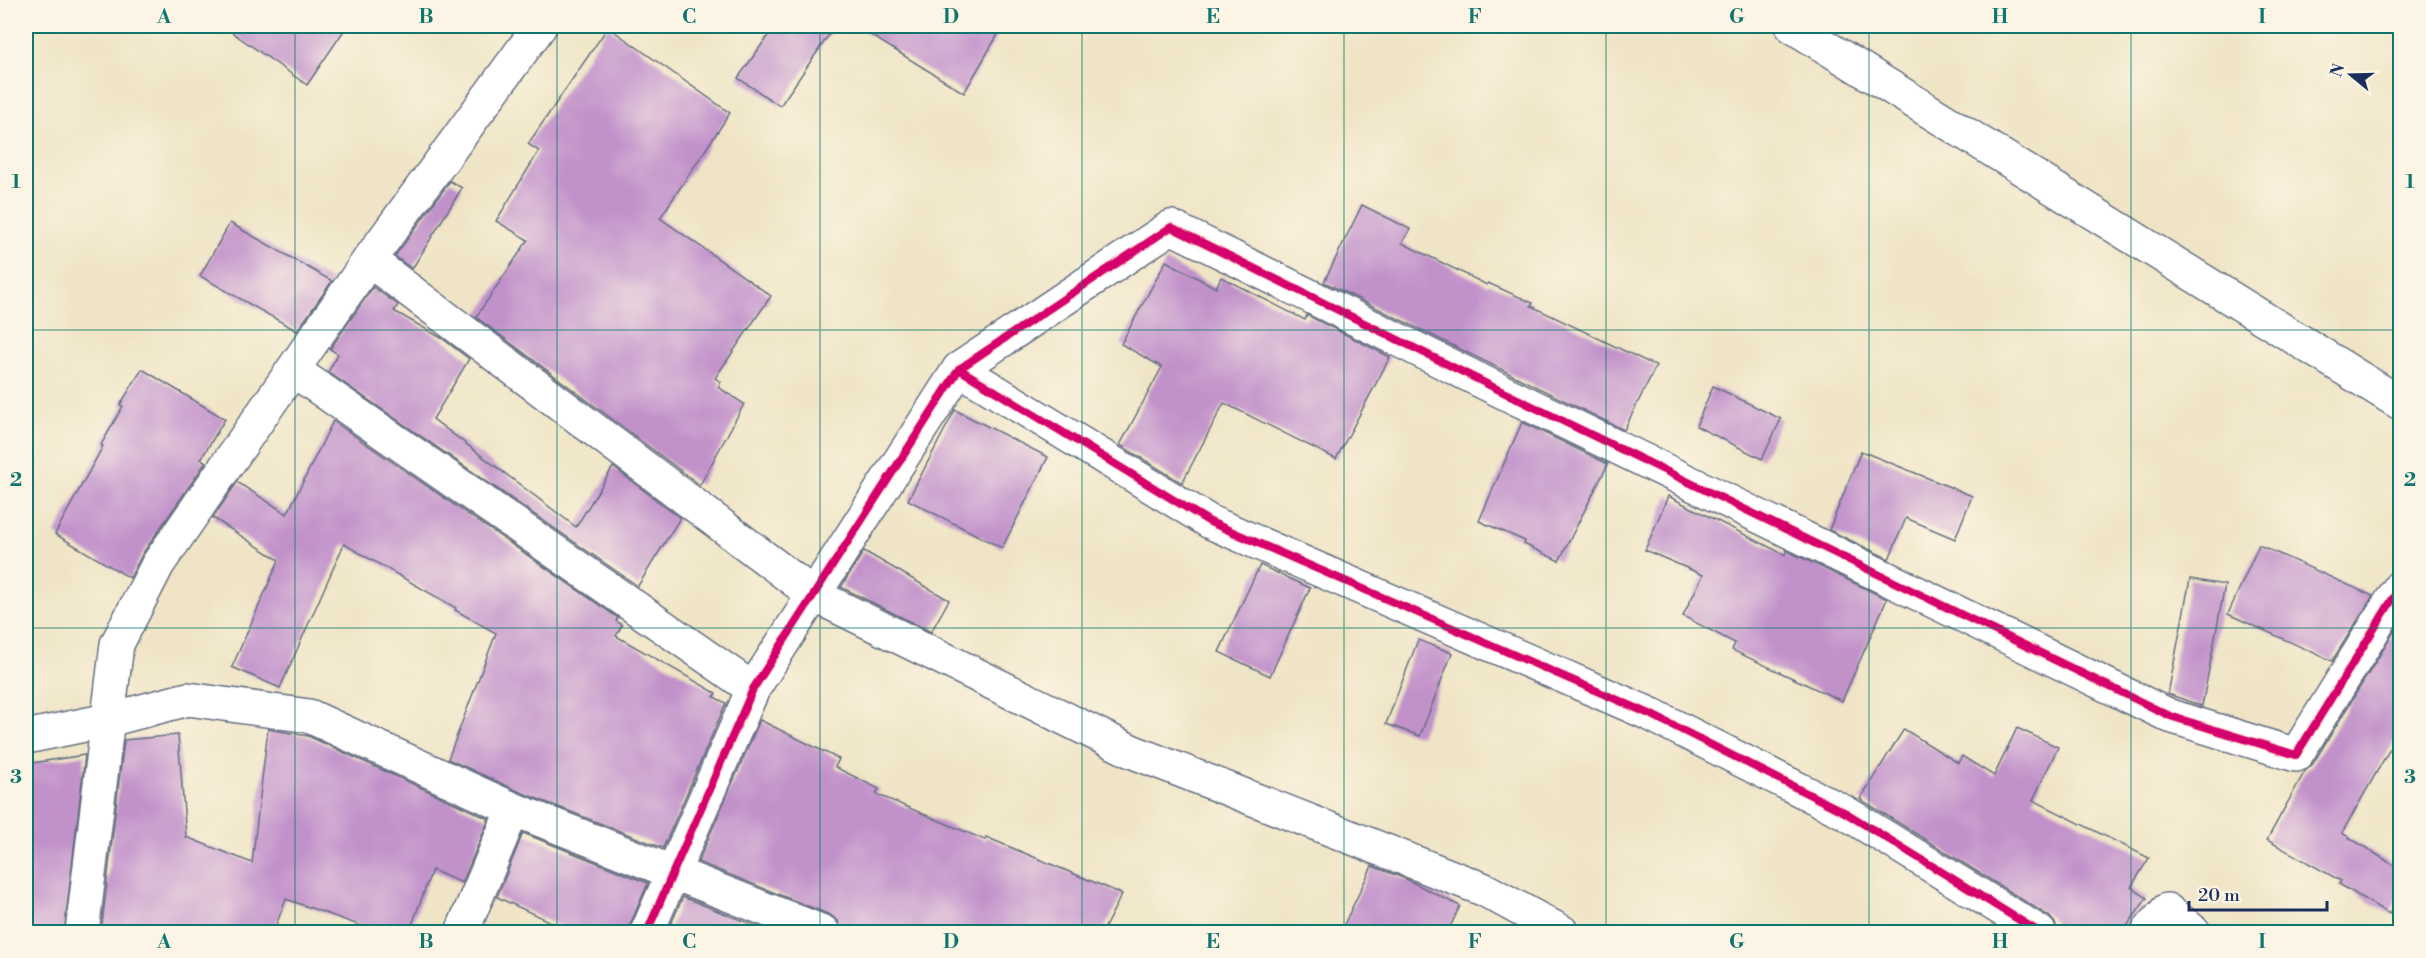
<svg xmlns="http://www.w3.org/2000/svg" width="2426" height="958" font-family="'Libre Bodoni',serif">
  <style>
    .building { fill: #c191ca }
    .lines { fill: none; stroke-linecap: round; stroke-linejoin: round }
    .minor-casing { stroke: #656e82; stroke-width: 36 }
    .minor { stroke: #fff; stroke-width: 33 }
    .cycleway-casing { stroke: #fcf5e5; stroke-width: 11 }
    .cycleway { stroke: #d6006c; stroke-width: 8 }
    .grid { fill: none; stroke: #0f766e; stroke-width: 1.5; stroke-opacity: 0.55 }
    .neatline { fill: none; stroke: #0f766e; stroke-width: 2 }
    .grid-label { font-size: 20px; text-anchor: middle; font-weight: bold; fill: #0f766e }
  </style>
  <rect width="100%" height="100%" fill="#fcf5e5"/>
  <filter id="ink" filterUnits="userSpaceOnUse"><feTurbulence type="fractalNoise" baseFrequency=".0167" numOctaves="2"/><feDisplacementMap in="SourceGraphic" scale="12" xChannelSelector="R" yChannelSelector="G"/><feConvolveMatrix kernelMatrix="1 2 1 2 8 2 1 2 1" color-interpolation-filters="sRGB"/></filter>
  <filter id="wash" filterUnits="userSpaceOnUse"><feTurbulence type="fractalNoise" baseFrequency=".008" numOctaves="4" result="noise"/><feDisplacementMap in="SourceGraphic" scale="24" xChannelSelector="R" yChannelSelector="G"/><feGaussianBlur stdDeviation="1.35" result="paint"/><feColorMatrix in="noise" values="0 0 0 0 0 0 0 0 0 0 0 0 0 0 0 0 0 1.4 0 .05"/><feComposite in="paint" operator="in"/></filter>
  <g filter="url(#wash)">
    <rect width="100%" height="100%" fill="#efe4c5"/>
    <g id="blocks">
      <g class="building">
        <path d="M 223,26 L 347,26 L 307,85 Z"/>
        <path d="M 775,26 L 835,26 L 780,106 L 738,78 Z"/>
        <path d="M 856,26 L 1003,26 L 964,93 Z"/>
        <path d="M 608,27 L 730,113 L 660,218 L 771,296 L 715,378 L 721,382 L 718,387 L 744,404 L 700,485 L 476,317 L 528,240 L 496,221 L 539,151 L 528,144 Z"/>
        <path d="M 450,181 L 462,188 L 412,269 L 395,256 Z"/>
        <path d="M 1362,205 L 1410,229 L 1402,243 L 1487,285 L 1488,283 L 1533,303 L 1531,306 L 1656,366 L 1624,430 L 1324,282 Z"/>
        <path d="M 230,223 L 332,281 L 297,331 L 200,276 Z"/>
        <path d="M 1166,261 L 1216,288 L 1221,277 L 1305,320 L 1307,315 L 1390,357 L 1336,459 L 1224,403 L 1182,483 L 1120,445 L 1162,367 L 1121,344 Z"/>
        <path d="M 373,287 L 398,305 L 394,311 L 443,339 L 469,359 L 433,419 L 576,527 L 613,467 L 680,518 L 638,586 L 328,372 L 338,354 L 330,349 Z"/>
        <path d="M 142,369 L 225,419 L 201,459 L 206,462 L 143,553 L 130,578 L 55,534 L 103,446 L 101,445 L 123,406 L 120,405 Z"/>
        <path d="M 1713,386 L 1781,419 L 1762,459 L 1696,426 Z"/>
        <path d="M 955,410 L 1048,457 L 1002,548 L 908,500 Z"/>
        <path d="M 333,421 L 618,618 L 616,621 L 622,625 L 616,636 L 716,693 L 714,697 L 726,703 L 663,848 L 520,792 L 448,759 L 496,633 L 455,610 L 456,608 L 344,544 L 280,688 L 232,667 L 279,560 L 213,518 L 237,482 L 287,514 Z"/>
        <path d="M 1522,422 L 1608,464 L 1559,561 L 1524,544 L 1525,541 L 1479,521 Z"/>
        <path d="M 1861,451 L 1972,496 L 1955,539 L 1906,518 L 1889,559 L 1829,530 Z"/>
        <path d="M 1668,496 L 1785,555 L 1786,550 L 1887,599 L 1842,701 L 1732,650 L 1735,643 L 1683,616 L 1703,575 L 1645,550 Z"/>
        <path d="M 2259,545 L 2373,596 L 2332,661 L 2228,614 Z"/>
        <path d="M 864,551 L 949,600 L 931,632 L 841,587 Z"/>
        <path d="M 1260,565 L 1310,588 L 1270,676 L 1219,652 Z"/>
        <path d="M 2190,579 L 2225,585 L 2202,706 L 2168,694 Z"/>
        <path d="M 2400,622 L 2400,731 L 2342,833 L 2400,869 L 2400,894 L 2389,914 L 2339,884 L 2341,881 L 2267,840 L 2305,771 L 2312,765 Z"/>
        <path d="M 1418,640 L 1452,653 L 1420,736 L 1386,724 Z"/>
        <path d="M 760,720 L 839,759 L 835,767 L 879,789 L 876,794 L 985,840 L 986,837 L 1122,894 L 1102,933 L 841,933 L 838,921 L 830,915 L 698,862 Z"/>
        <path d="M 2017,728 L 2058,747 L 2033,800 L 2149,858 L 2131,887 L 2147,898 L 2122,933 L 2058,933 L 2055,923 L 2049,916 L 1860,799 L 1904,729 L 1958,763 L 1962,756 L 1994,776 Z"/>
        <path d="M 268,729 L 308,736 L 489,819 L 462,883 L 432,870 L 409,933 L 381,933 L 286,899 L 273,933 L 101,933 L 124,740 L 178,735 L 186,837 L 252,863 Z"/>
        <path d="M 85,755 L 64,933 L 31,933 L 26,824 L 26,764 Z"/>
        <path d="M 523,833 L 648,883 L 630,925 L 629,933 L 574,933 L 497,897 Z"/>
        <path d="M 1372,866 L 1406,879 L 1460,906 L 1447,933 L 1340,933 Z"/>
        <path d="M 683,897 L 773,933 L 667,933 Z"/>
      </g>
    </g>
  </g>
  <g filter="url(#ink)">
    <use href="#blocks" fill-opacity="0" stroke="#656e82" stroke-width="1.5"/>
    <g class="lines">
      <defs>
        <g id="minor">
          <path d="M 1792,26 L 2400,403"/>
          <path d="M 369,260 L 814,595 L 1131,751 L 1485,890 L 1562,932"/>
          <path d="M 959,369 L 1171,227 L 1495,388 L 2170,716 L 2296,755 L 2400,587"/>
          <path d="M 293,370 L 753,689"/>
          <path d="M 26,737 L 108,720 L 188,699 L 309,716 L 513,809 L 823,932"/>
          <path d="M 82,932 L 117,644 L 158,564 L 369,260 L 540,26"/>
          <path d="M 462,932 L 513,809"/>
          <path d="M 647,932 L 753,689 L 959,369 L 1210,522 L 1652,715 L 1846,813 L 2039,932"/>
          <path d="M 2148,932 L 2167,910 L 2194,932"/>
        </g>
      </defs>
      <use href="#minor" class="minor-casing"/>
      <use href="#minor" class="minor"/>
      <defs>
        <g id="cycleway">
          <path d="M 959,369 L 1171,227 L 1495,388 L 2170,716 L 2296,755 L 2400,587"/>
          <path d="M 647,932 L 753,689 L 959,369 L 1210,522 L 1652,715 L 1846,813 L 2039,932"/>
        </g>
      </defs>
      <use href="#cycleway" class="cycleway-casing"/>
      <use href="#cycleway" class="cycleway"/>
    </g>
  </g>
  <path class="grid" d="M 295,26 L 295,932M 557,26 L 557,932M 820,26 L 820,932M 1082,26 L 1082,932M 1344,26 L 1344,932M 1606,26 L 1606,932M 1869,26 L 1869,932M 2131,26 L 2131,932M 26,330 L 2400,330M 26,628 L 2400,628"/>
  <rect width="2426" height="958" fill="none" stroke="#fcf5e5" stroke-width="66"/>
  <g transform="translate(2351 75) rotate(289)" stroke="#fcf5e5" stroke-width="4.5" paint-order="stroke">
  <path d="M0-4.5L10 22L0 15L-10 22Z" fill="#1b2f5e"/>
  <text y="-9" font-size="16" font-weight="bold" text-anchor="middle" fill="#1b2f5e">N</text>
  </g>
  <path d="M2189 901v9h138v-9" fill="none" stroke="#1b2f5e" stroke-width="3"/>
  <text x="2198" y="901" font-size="18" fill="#1b2f5e" stroke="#fcf5e5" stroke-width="4.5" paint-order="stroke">20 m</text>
  <rect x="33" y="33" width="2360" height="892" class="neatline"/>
  <g class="grid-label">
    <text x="164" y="23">A</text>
    <text x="426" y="23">B</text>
    <text x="689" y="23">C</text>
    <text x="951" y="23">D</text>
    <text x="1213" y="23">E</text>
    <text x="1475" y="23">F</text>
    <text x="1737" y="23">G</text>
    <text x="2000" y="23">H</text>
    <text x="2262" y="23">I</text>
    <text x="16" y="188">1</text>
    <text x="2410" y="188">1</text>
    <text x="16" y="486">2</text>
    <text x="2410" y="486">2</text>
    <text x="16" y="783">3</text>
    <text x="2410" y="783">3</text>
    <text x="164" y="948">A</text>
    <text x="426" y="948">B</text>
    <text x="689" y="948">C</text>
    <text x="951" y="948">D</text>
    <text x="1213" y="948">E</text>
    <text x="1475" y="948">F</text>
    <text x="1737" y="948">G</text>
    <text x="2000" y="948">H</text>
    <text x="2262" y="948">I</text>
  </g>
</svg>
